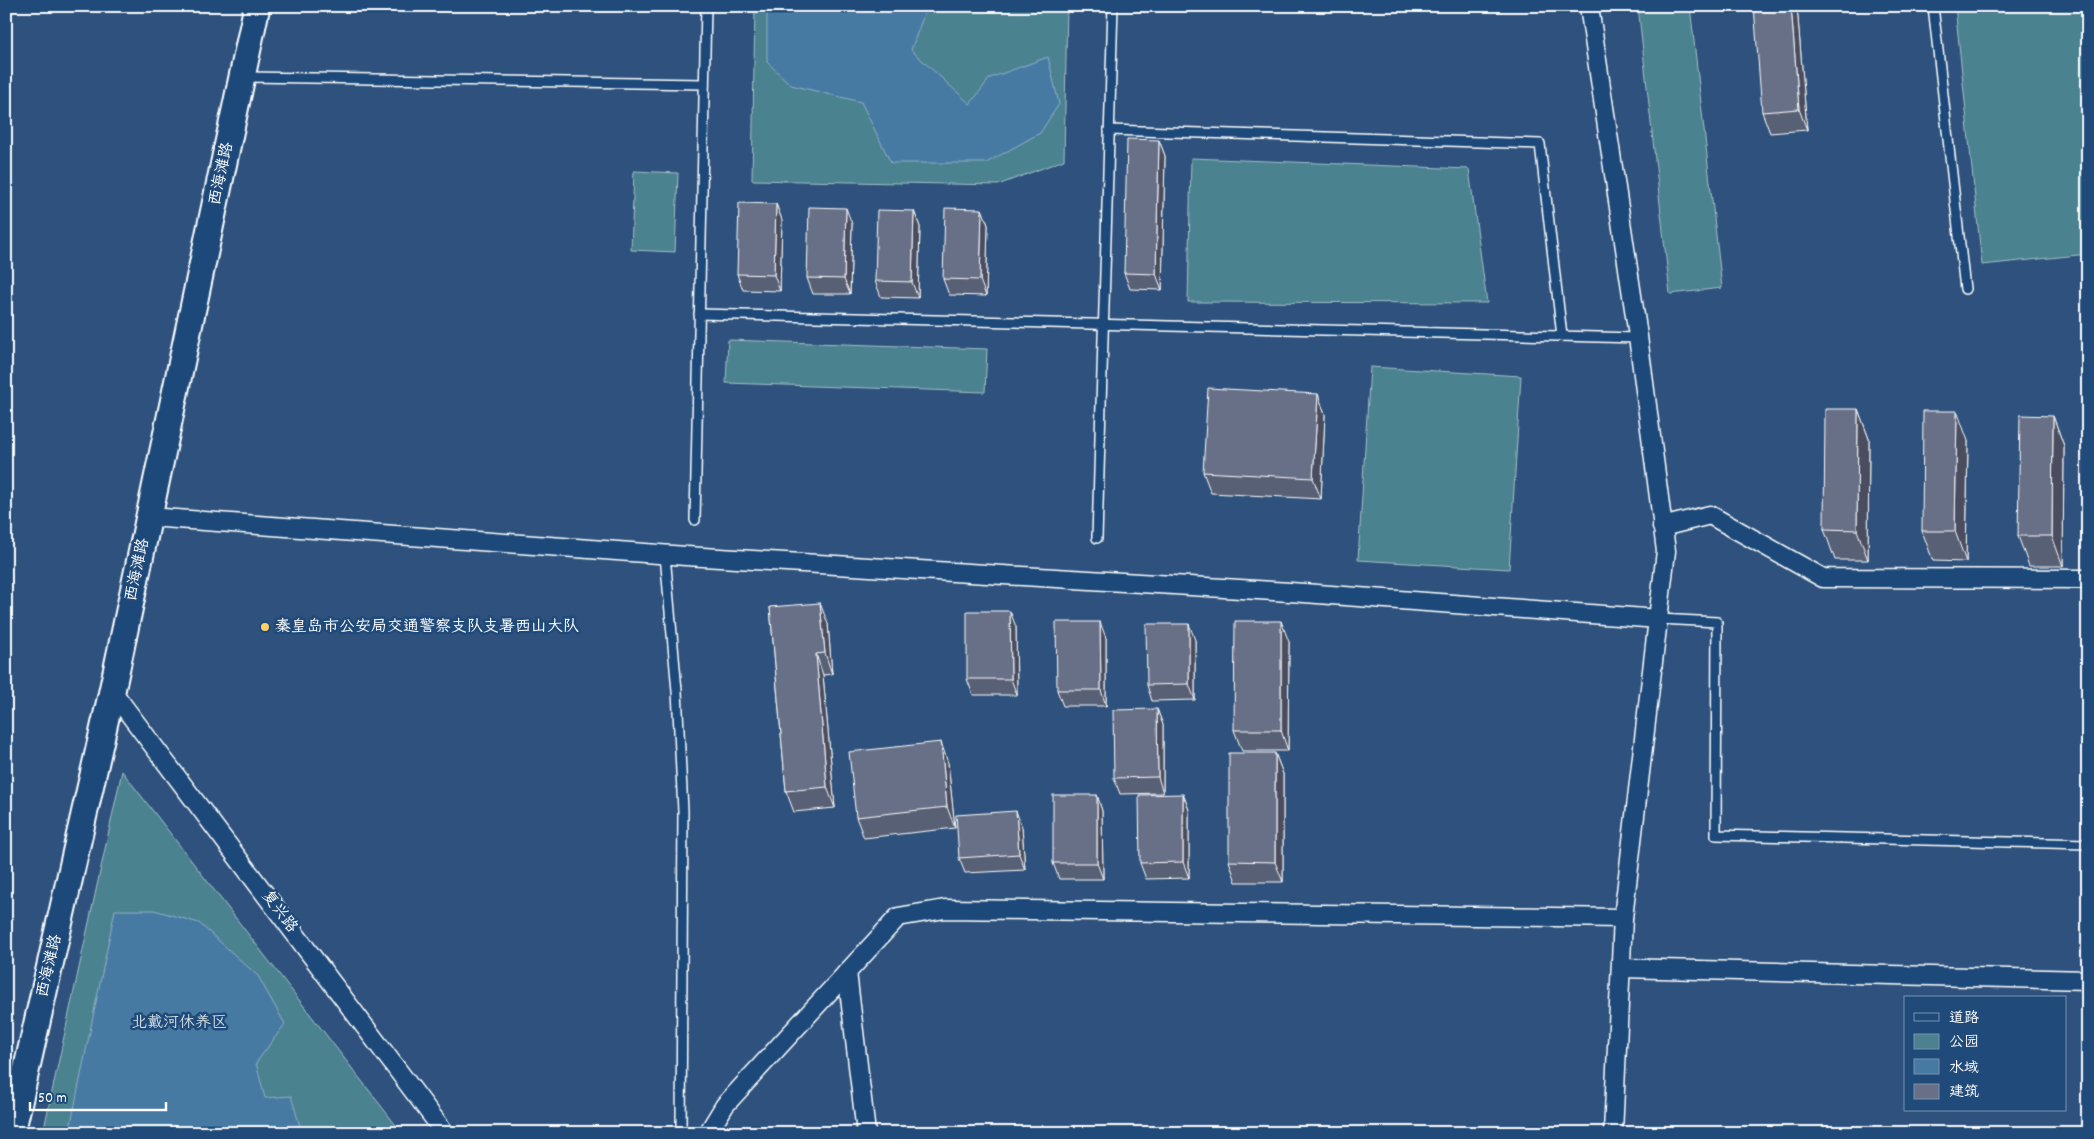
<svg xmlns="http://www.w3.org/2000/svg" width="2094" height="1139" font-family="Dekko,'LXGW WenKai TC',sans-serif">
  <style>
    .green { fill: #4c8290; stroke: #a6c0c8 }
    .water { fill: #467aa3; stroke: #90afc8 }
    .lines { fill: none; stroke-linecap: round; stroke-linejoin: round }
    .lane-casing { stroke: #fff; stroke-width: 12 }
    .street-casing { stroke: #fff; stroke-width: 21 }
    .secondary-casing { stroke: #fff; stroke-width: 29 }
    .lane { stroke: #1f4a7a; stroke-width: 9 }
    .street { stroke: #1f4a7a; stroke-width: 18 }
    .secondary { stroke: #1f4a7a; stroke-width: 25 }
    .wall { fill: #596075; stroke: #fff }
    .shaded-wall { fill: #494e5f; stroke: #fff }
    .building { fill: #687088; stroke: #fff }
    .poi-dot { fill: #ffd166; stroke: #1f4a7a; stroke-width: 2 }
    .labels { text-anchor: middle; dominant-baseline: central; stroke-width: 5; stroke-linejoin: round; paint-order: stroke }
    .street-label { font-size: 16px; fill: #fff; stroke: #1f4a7a }
    .poi-label { font-size: 16px; fill: #fff; stroke: #1f4a7a; text-anchor: start }
    .park-label { font-size: 16px; fill: #d2e0e3; stroke: #1f4a7a }
  </style>
  <rect width="100%" height="100%" fill="#2e527d"/>
  <filter id="ink" filterUnits="userSpaceOnUse"><feTurbulence type="fractalNoise" baseFrequency=".02" numOctaves="2"/><feDisplacementMap in="SourceGraphic" scale="10" xChannelSelector="R" yChannelSelector="G"/><feConvolveMatrix kernelMatrix="1 2 1 2 8 2 1 2 1" color-interpolation-filters="sRGB"/></filter>
  <g filter="url(#ink)">
    <g class="green">
      <path d="M 755,6 L 1067,6 L 1064,160 L 998,185 L 752,180 Z"/>
      <path d="M 1638,6 L 1690,6 L 1722,288 L 1670,294 Z"/>
      <path d="M 1955,6 L 2088,6 L 2088,254 L 1982,265 Z"/>
      <path d="M 1191,158 L 1469,169 L 1487,303 L 1188,302 Z"/>
      <path d="M 634,171 L 678,173 L 675,252 L 631,250 Z"/>
      <path d="M 728,340 L 987,349 L 985,392 L 726,383 Z"/>
      <path d="M 1370,367 L 1521,376 L 1509,569 L 1358,560 Z"/>
      <path d="M 122,771 L 402,1133 L 43,1133 Z"/>
    </g>
    <g class="water">
      <path d="M 767,6 L 927,6 L 911,50 L 970,104 L 990,78 L 1048,57 L 1059,104 L 1040,133 L 986,163 L 891,163 L 861,102 L 791,85 L 767,62 Z"/>
      <path d="M 115,910 L 154,910 L 199,923 L 258,976 L 285,1024 L 256,1063 L 265,1098 L 291,1096 L 302,1133 L 69,1133 Z"/>
    </g>
    <g class="lines">
      <defs>
        <g id="lane">
          <path d="M 1933,6 L 1965,289"/>
          <path d="M 244,77 L 704,84"/>
          <path d="M 1109,130 L 1540,144 L 1562,336"/>
          <path d="M 699,314 L 1638,338"/>
          <path d="M 695,520 L 706,6"/>
          <path d="M 1097,538 L 1113,6"/>
          <path d="M 665,555 L 677,691 L 683,811 L 681,1133"/>
          <path d="M 1659,619 L 1717,622 L 1716,835 L 2088,844"/>
        </g>
        <g id="street">
          <path d="M 1589,6 L 1637,329 L 1666,551 L 1623,918 L 1613,1133"/>
          <path d="M 149,517 L 686,556 L 1290,592 L 1659,619"/>
          <path d="M 1662,527 L 1710,515 L 1823,578 L 2088,579"/>
          <path d="M 112,691 L 445,1133"/>
          <path d="M 1621,968 L 2088,980"/>
          <path d="M 847,972 L 866,1133"/>
          <path d="M 708,1133 L 725,1105 L 898,917 L 945,909 L 1623,918"/>
        </g>
        <path id="secondary" d="M 12,1133 L 112,691 L 257,6"/>
      </defs>
      <use href="#lane" class="lane-casing"/>
      <use href="#street" class="street-casing"/>
      <use href="#secondary" class="secondary-casing"/>
      <use href="#lane" class="lane"/>
      <use href="#street" class="street"/>
      <use href="#secondary" class="secondary"/>
    </g>
    <g class="wall">
      <path d="M 1797,6 L 1807,130 L 1770,133 L 1762,112 Z"/>
      <path d="M 1159,140 L 1165,156 L 1162,290 L 1130,289 L 1124,273 Z"/>
      <path d="M 776,204 L 782,220 L 780,291 L 743,290 L 737,274 Z"/>
      <path d="M 982,209 L 988,225 L 986,296 L 949,295 L 943,279 Z"/>
      <path d="M 914,211 L 920,227 L 918,298 L 881,297 L 875,281 Z"/>
      <path d="M 852,224 L 850,294 L 813,294 L 807,278 Z"/>
      <path d="M 1318,394 L 1325,415 L 1321,499 L 1211,493 L 1203,472 Z"/>
      <path d="M 1858,409 L 1869,439 L 1868,560 L 1835,560 L 1824,529 Z"/>
      <path d="M 2053,416 L 2064,446 L 2063,566 L 2029,566 L 2018,536 Z"/>
      <path d="M 1968,441 L 1966,562 L 1933,561 L 1922,531 Z"/>
      <path d="M 770,607 L 828,624 L 832,674 L 823,675 L 835,808 L 794,812 L 786,791 Z"/>
      <path d="M 1016,627 L 1017,695 L 973,695 L 967,679 Z"/>
      <path d="M 1106,638 L 1106,706 L 1063,706 L 1057,690 Z"/>
      <path d="M 1195,640 L 1195,700 L 1152,701 L 1147,685 Z"/>
      <path d="M 1289,642 L 1288,751 L 1242,751 L 1234,730 Z"/>
      <path d="M 1157,709 L 1163,725 L 1163,793 L 1120,794 L 1114,778 Z"/>
      <path d="M 1275,753 L 1283,774 L 1283,882 L 1236,882 L 1229,861 Z"/>
      <path d="M 948,763 L 955,828 L 864,838 L 856,817 Z"/>
      <path d="M 1183,794 L 1189,810 L 1189,878 L 1146,879 L 1140,863 Z"/>
      <path d="M 1097,795 L 1102,811 L 1103,879 L 1059,879 L 1053,863 Z"/>
      <path d="M 1022,827 L 1025,870 L 965,873 L 959,858 Z"/>
    </g>
    <g class="shaded-wall">
      <path d="M 1791,6 L 1797,6 L 1807,130 L 1799,109 Z"/>
      <path d="M 1159,140 L 1165,156 L 1162,290 L 1156,274 Z"/>
      <path d="M 776,204 L 782,220 L 780,291 L 774,275 Z"/>
      <path d="M 846,208 L 852,224 L 850,294 L 844,279 Z"/>
      <path d="M 982,209 L 988,225 L 986,296 L 980,280 Z"/>
      <path d="M 914,211 L 920,227 L 918,298 L 912,282 Z"/>
      <path d="M 1318,394 L 1325,415 L 1321,499 L 1313,478 Z"/>
      <path d="M 1858,409 L 1869,439 L 1868,560 L 1857,530 Z"/>
      <path d="M 1957,411 L 1968,441 L 1966,562 L 1955,531 Z"/>
      <path d="M 2053,416 L 2064,446 L 2063,566 L 2052,536 Z"/>
      <path d="M 820,603 L 828,624 L 832,674 L 825,653 Z"/>
      <path d="M 1010,611 L 1016,627 L 1017,695 L 1011,679 Z"/>
      <path d="M 1281,621 L 1289,642 L 1288,751 L 1281,730 Z"/>
      <path d="M 1100,622 L 1106,638 L 1106,706 L 1101,690 Z"/>
      <path d="M 1189,624 L 1195,640 L 1195,700 L 1189,684 Z"/>
      <path d="M 816,654 L 823,675 L 835,808 L 827,787 Z"/>
      <path d="M 1157,709 L 1163,725 L 1163,793 L 1158,777 Z"/>
      <path d="M 941,742 L 948,763 L 955,828 L 947,807 Z"/>
      <path d="M 1275,753 L 1283,774 L 1283,882 L 1275,862 Z"/>
      <path d="M 1183,794 L 1189,810 L 1189,878 L 1183,862 Z"/>
      <path d="M 1097,795 L 1102,811 L 1103,879 L 1097,863 Z"/>
      <path d="M 1016,811 L 1022,827 L 1025,870 L 1019,854 Z"/>
    </g>
    <g class="building">
      <path d="M 1754,6 L 1791,6 L 1799,109 L 1762,112 Z"/>
      <path d="M 1127,139 L 1159,140 L 1156,274 L 1124,273 Z"/>
      <path d="M 739,203 L 776,204 L 774,275 L 737,274 Z"/>
      <path d="M 809,207 L 846,208 L 844,279 L 807,278 Z"/>
      <path d="M 945,208 L 982,209 L 980,280 L 943,279 Z"/>
      <path d="M 877,210 L 914,211 L 912,282 L 875,281 Z"/>
      <path d="M 1208,388 L 1318,394 L 1313,478 L 1203,472 Z"/>
      <path d="M 1825,409 L 1858,409 L 1857,530 L 1824,529 Z"/>
      <path d="M 1923,411 L 1957,411 L 1955,531 L 1922,531 Z"/>
      <path d="M 2020,415 L 2053,416 L 2052,536 L 2018,536 Z"/>
      <path d="M 820,603 L 825,653 L 816,654 L 827,787 L 786,791 L 770,607 Z"/>
      <path d="M 967,611 L 1010,611 L 1011,679 L 967,679 Z"/>
      <path d="M 1235,621 L 1281,621 L 1281,730 L 1234,730 Z"/>
      <path d="M 1056,622 L 1100,622 L 1101,690 L 1057,690 Z"/>
      <path d="M 1146,624 L 1189,624 L 1189,684 L 1147,685 Z"/>
      <path d="M 1157,709 L 1158,777 L 1114,778 L 1113,710 Z"/>
      <path d="M 941,742 L 947,807 L 856,817 L 849,752 Z"/>
      <path d="M 1229,753 L 1275,753 L 1275,862 L 1229,861 Z"/>
      <path d="M 1183,794 L 1183,862 L 1140,863 L 1139,795 Z"/>
      <rect x="1053" y="795" width="44" height="68"/>
      <path d="M 1016,811 L 1019,854 L 959,858 L 956,815 Z"/>
    </g>
  </g>
  <circle class="poi-dot" cx="265" cy="627" r="5"/>
  <g class="labels">
    <g class="street-label">
      <text transform="translate(222 174) rotate(-78)">西海滩路</text>
      <text transform="translate(138 570) rotate(-78)">西海滩路</text>
      <text transform="translate(279 912) rotate(53)">复兴路</text>
      <text transform="translate(50 966) rotate(-77)">西海滩路</text>
    </g>
    <g class="poi-label">
      <text x="275" y="627">秦皇岛市公安局交通警察支队支暑西山大队</text>
    </g>
    <g class="park-label">
      <text x="179" y="1023">北戴河休养区</text>
    </g>
  </g>
  <rect width="2094" height="1139" fill="none" stroke="#1f4a7a" stroke-width="25"/>
  <rect x="12" y="12" width="2069" height="1114" fill="none" stroke="#fff" stroke-width="2" filter="url(#ink)"/>
  <rect x="1904" y="996" width="162" height="115" fill="#1f4a7a" stroke="#7992af"/>
  <rect x="1914" y="1013" width="25" height="8" fill="#1f4a7a" stroke="#7992af"/>
  <text x="1949" y="1022" font-size="15" fill="#ffffff">道路</text>
  <rect x="1914" y="1034" width="25" height="15" fill="#4c8290" stroke="#7992af"/>
  <text x="1949" y="1046" font-size="15" fill="#ffffff">公园</text>
  <rect x="1914" y="1059" width="25" height="15" fill="#467aa3" stroke="#7992af"/>
  <text x="1949" y="1072" font-size="15" fill="#ffffff">水域</text>
  <rect x="1914" y="1084" width="25" height="15" fill="#687088" stroke="#7992af"/>
  <text x="1949" y="1096" font-size="15" fill="#ffffff">建筑</text>
  <path d="M30 1102v8h136v-8" fill="none" stroke="#ffffff" stroke-width="2.5"/>
  <text x="38" y="1102" font-size="15" fill="#ffffff" stroke="#1f4a7a" stroke-width="4" paint-order="stroke">50 m</text>
</svg>
